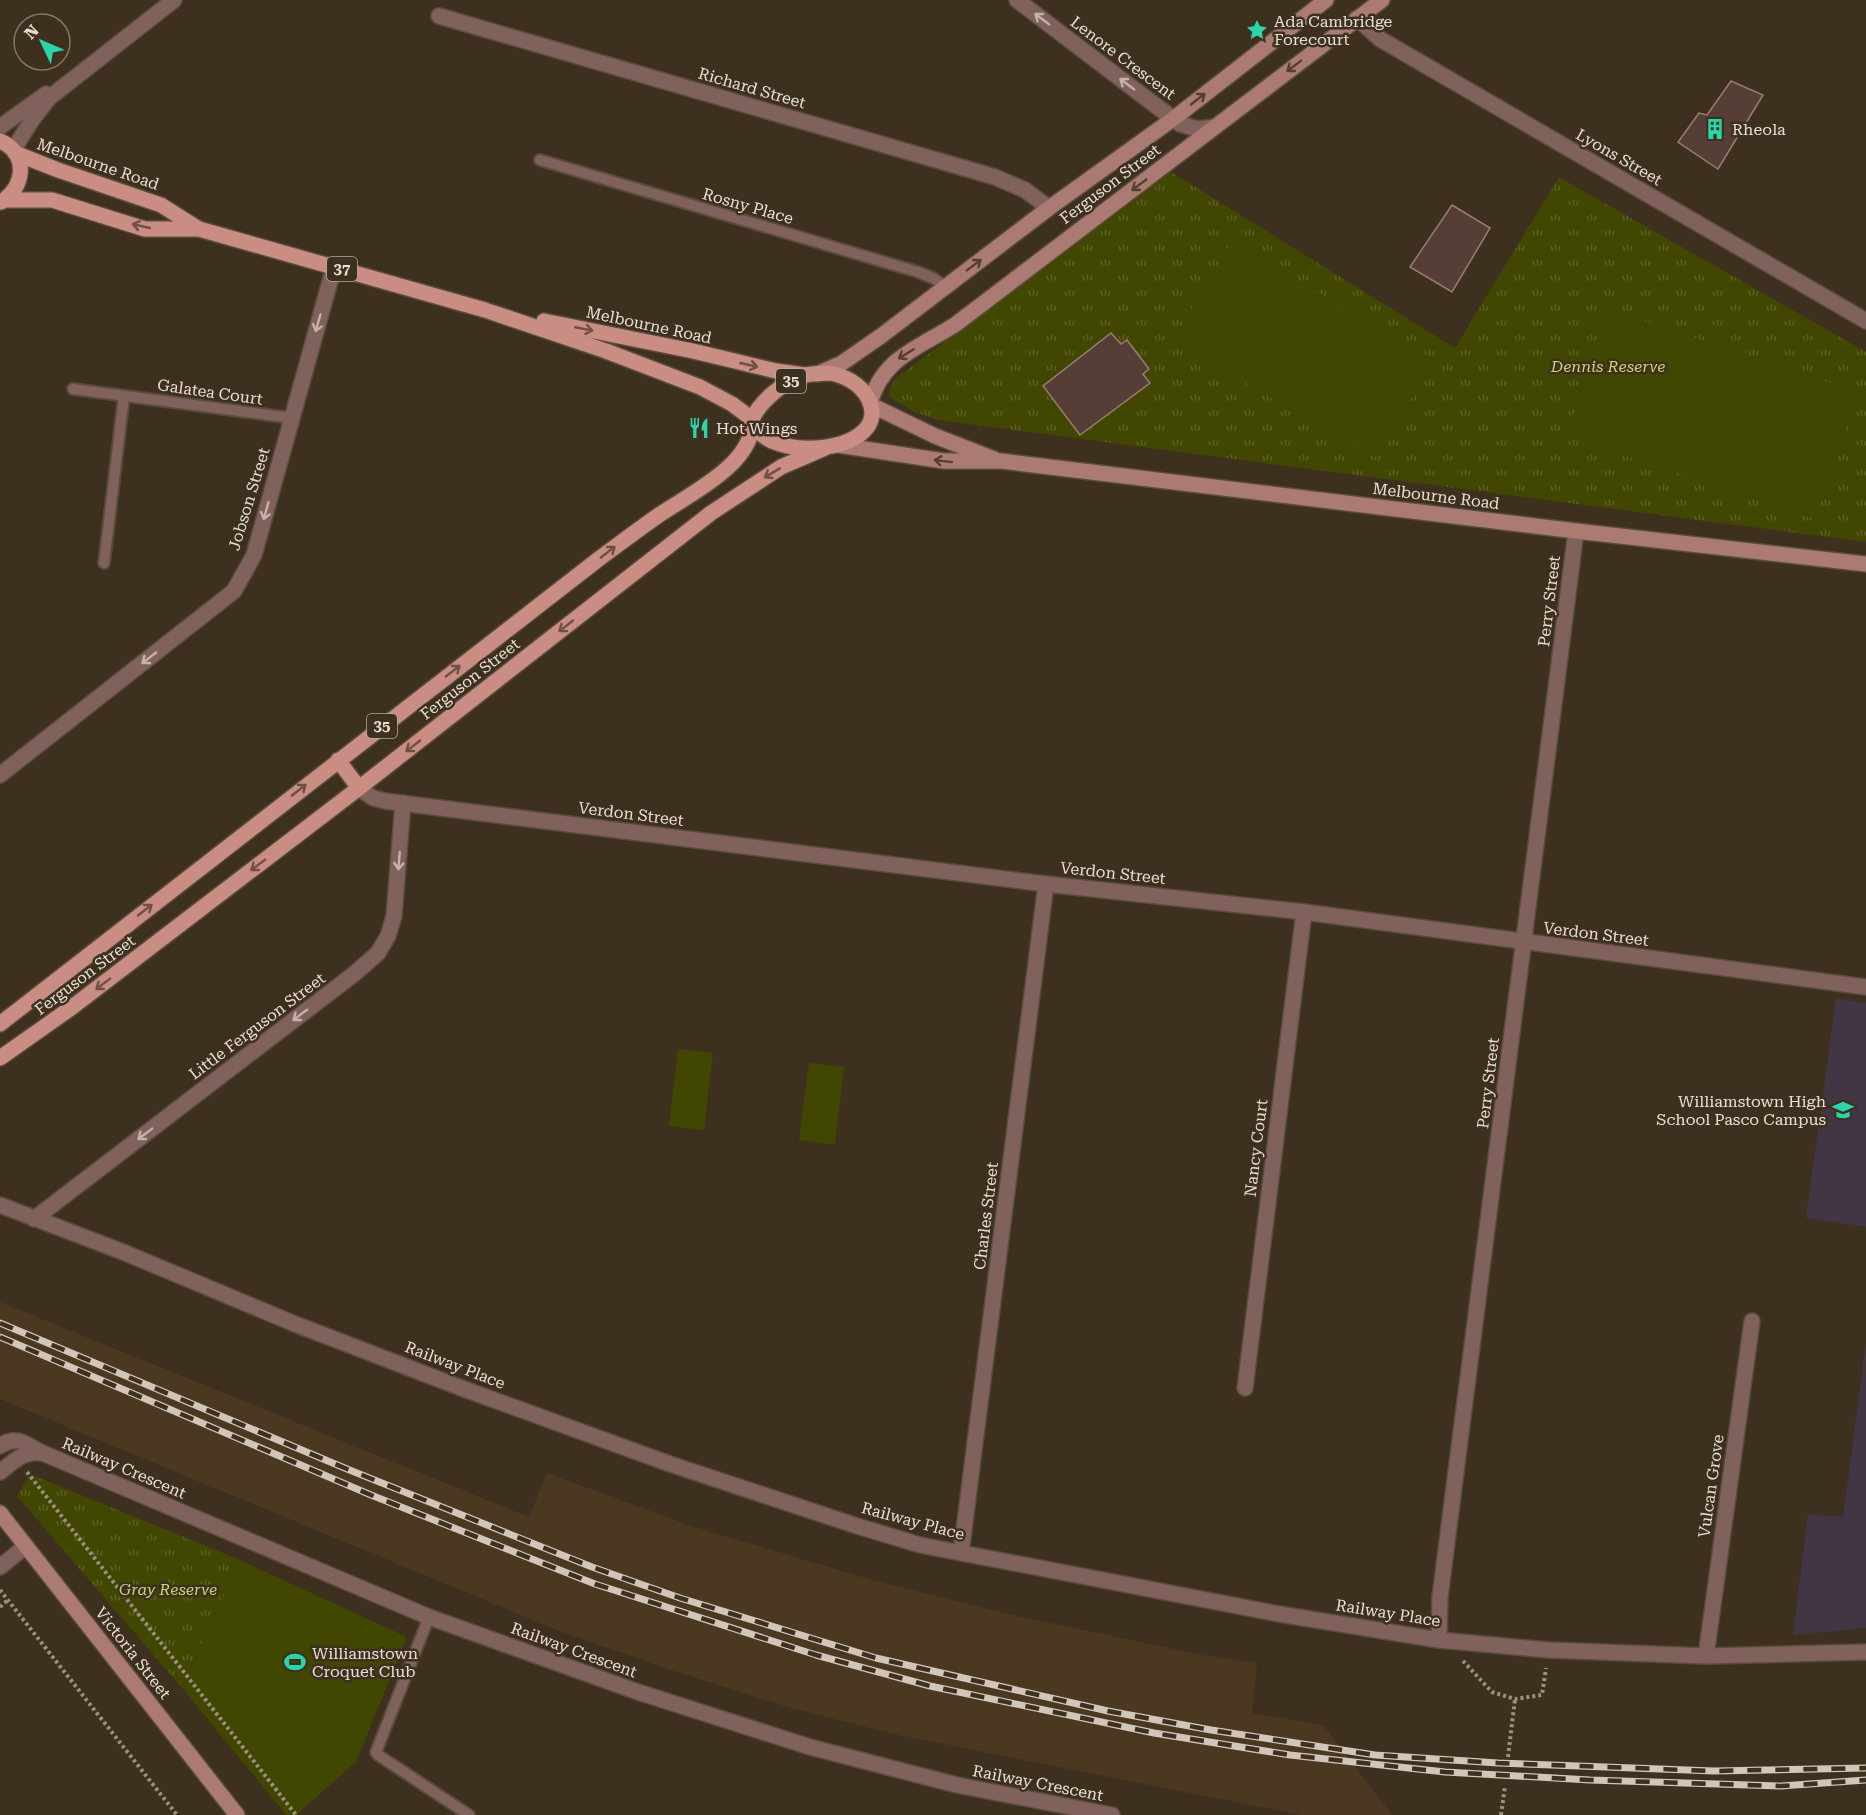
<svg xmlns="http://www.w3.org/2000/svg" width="1866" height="1815" font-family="'Roboto Serif',serif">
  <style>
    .education { fill: #423544 }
    .built { fill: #4a3820 }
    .grass { fill: url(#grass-tufts) }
    .pitch { fill: #414601 }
    .building { fill: #563e37; stroke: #977d74; stroke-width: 1.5 }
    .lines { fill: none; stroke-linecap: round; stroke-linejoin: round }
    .lane-casing { stroke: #594c3c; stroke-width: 14 }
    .street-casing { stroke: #594c3c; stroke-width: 18 }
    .secondary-casing { stroke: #594c3c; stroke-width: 18 }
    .primary-casing { stroke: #594c3c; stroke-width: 18 }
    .path { stroke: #9b9082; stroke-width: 4; stroke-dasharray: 3 3; stroke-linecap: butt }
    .lane { stroke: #80615c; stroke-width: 10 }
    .street { stroke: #80615c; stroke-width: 15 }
    .secondary { stroke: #aa7a73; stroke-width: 15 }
    .primary { stroke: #ca8d84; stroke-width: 15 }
    .rail-casing { stroke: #d0c6ba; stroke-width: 7 }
    .rail { stroke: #3e301f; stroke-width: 4.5; stroke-dasharray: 14; stroke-linecap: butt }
    .oneway { stroke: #c4b3aa }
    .oneway2 { stroke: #543f30 }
    .oneway3 { stroke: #6f5142 }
    .labels { text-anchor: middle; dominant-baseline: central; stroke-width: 5; stroke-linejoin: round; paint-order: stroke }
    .shield { fill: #3e301f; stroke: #b5aa9e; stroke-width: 1.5 }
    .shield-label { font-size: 15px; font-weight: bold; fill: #e8dfd4 }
    .poi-label { font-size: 16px; fill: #e8dfd4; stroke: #3e301f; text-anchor: start }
    .street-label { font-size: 16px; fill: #e8dfd4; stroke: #3e301f }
    .park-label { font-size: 16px; font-style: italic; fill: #cad475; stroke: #3e301f }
  </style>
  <defs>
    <pattern id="grass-tufts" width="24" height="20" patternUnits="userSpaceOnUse" patternTransform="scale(1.5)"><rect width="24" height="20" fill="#414601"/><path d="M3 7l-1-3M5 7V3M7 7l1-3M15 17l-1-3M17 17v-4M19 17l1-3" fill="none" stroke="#5c6025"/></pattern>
  </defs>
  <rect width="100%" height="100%" fill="#3e301f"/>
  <g class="education">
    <path d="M 1836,999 L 1866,1003 L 1866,1227 L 1806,1218 Z"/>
    <path d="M 1866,1342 L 1866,1628 L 1793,1635 L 1808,1514 L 1843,1517 Z"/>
  </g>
  <path class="built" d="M 0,1302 L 529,1517 L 547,1473 L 694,1527 L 876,1581 L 1012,1615 L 1203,1655 L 1257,1663 L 1252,1713 L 1323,1725 L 1392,1815 L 1301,1815 L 903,1736 L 788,1707 L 668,1669 L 557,1630 L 0,1399 Z"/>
  <g class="grass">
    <path d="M 1171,172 L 1455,348 L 1559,177 L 1866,352 L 1866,542 L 938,420 L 914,412 L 888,396 L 895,379 Z"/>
    <path d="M 30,1474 L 240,1560 L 182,1688 L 17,1496 Z"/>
  </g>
  <g class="pitch">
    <path d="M 1231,242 L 1433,359 L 1378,458 L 1172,341 Z"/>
    <path d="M 1609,309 L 1857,392 L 1815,519 L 1566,436 Z"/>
    <path d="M 678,1049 L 713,1053 L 704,1130 L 669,1126 Z"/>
    <path d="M 809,1063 L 844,1067 L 835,1145 L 799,1140 Z"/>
    <path d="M 240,1560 L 407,1637 L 356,1762 L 296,1815 L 286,1815 L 182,1688 Z"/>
  </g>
  <g class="building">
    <path d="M 1731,81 L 1763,95 L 1718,169 L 1678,142 L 1699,113 L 1707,115 Z"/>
    <path d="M 1452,205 L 1490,228 L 1452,292 L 1410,267 Z"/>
    <path d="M 1111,333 L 1121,344 L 1127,340 L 1149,369 L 1143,374 L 1150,383 L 1080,435 L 1043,386 Z"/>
  </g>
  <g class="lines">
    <defs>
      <g id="lane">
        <path d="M 540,160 L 918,272 L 933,278 L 946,287"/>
        <path d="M 73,389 L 292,418"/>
        <path d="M 104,563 L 124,396"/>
        <path d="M 429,1617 L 376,1752 L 378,1755 L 469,1815"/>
      </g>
      <g id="street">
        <path d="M 1017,0 L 1180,124 L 1198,129 L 1214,127"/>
        <path d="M 439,16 L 995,177 L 1025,190 L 1049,208"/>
        <path d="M 1357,18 L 1380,39 L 1866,321"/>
        <path d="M 0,127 L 46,94"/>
        <path d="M 13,150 L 32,120 L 49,98 L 174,0"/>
        <path d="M 0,775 L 234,591 L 254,555 L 334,267"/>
        <path d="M 359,788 L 373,798 L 385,801 L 1046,884 L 1304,912 L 1866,987"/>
        <path d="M 0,1205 L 123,1252 L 295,1324 L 464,1389 L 670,1464 L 854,1525 L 920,1545 L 1279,1614 L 1439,1640 L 1548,1650 L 1706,1656 L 1866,1652"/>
        <path d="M 34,1219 L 354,974 L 378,953 L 388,936 L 394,916 L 403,803"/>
        <path d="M 1245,1388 L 1304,912"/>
        <path d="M 0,1446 C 18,1433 28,1447 45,1454 L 429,1617 L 638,1692 L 810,1747 L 957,1785 L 1112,1815"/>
        <path d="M 0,1472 C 13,1462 24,1450 42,1453"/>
        <path d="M 961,1553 L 1046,884"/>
        <path d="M 0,1567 L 26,1546"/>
        <path d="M 1439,1640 L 1440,1597 L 1576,531"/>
        <path d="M 1706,1656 L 1752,1321"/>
      </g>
      <g id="secondary">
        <path d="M 817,374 L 842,363 L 881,336 L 1049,208 L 1173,119 L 1326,0"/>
        <path d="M 870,403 C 883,357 919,348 956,324 L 1382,0"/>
        <path d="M 871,405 L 935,436 L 994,459"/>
        <path d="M 838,445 L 944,461 L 1001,461 L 1576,531 L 1866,564"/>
        <path d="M 0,1513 L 237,1815"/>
      </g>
      <g id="primary">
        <path d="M 0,141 C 29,153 25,188 1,202"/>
        <path d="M 15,153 L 58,170 L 161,205 L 199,229"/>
        <path d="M 5,200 L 52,200 L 145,229 L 199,229 L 485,310 L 606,351 L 700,387 L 732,404 L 752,419"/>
        <path d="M 544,321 L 693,351 L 776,371 L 805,375"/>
        <path d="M 830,373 C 845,376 860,384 868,398 C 897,453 763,467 752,419 C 760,402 783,382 801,376 C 811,373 821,374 830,373 Z"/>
        <path d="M 338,760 L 359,788"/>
        <path d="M 0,1024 C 199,868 399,713 600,558 C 619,544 639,529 659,515 C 688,495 753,464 752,423"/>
        <path d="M 0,1058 L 71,1008 L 359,788 L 711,513 L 781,467 L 825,448"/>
      </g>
    </defs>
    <use href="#lane" class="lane-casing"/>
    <use href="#street" class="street-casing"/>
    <use href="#secondary" class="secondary-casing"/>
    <use href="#primary" class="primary-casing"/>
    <g class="path">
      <path d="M 27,1472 L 296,1815"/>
      <path d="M 0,1590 L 177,1815"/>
      <path d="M 0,1607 L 8,1600"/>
      <path d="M 1463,1661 L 1492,1692 L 1515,1699 L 1542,1695 L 1546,1668"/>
      <path d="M 1508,1757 L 1515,1699"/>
      <path d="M 1501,1815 L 1505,1786"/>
    </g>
    <use href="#lane" class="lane"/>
    <use href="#street" class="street"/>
    <use href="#secondary" class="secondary"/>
    <use href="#primary" class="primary"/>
    <defs>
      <g id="rail">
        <path d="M 0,1323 L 347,1469 L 592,1567 L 680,1598 L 876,1658 L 1108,1711 L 1211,1730 L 1375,1755 L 1498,1763 L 1714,1771 L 1866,1768"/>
        <path d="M 0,1337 L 371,1495 L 595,1584 L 816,1655 L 930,1686 L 1154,1733 L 1290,1755 L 1445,1772 L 1590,1780 L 1781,1786 L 1866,1780"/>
      </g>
    </defs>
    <use href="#rail" class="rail-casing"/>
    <use href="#rail" class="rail"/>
  </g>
  <defs><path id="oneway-shaft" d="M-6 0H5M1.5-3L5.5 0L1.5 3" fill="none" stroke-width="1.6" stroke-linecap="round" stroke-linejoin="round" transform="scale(1.5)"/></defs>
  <g class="oneway">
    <use href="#oneway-shaft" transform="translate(1042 19) rotate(-143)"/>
    <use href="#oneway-shaft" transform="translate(1127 84) rotate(-143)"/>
    <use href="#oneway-shaft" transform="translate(318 323) rotate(106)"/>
    <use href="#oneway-shaft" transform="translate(266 511) rotate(106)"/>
    <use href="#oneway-shaft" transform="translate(149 658) rotate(142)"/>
    <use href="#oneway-shaft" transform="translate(399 861) rotate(95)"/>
    <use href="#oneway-shaft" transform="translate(300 1015) rotate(143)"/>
    <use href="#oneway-shaft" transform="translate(145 1134) rotate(143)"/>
  </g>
  <g class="oneway2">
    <use href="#oneway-shaft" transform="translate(1294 66) rotate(143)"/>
    <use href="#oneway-shaft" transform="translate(1198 99) rotate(-38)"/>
    <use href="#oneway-shaft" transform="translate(1139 185) rotate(143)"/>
    <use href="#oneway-shaft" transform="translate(974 265) rotate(-37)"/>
    <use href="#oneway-shaft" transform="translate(906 354) rotate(148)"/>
    <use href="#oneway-shaft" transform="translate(943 461) rotate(-173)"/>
  </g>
  <g class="oneway3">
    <use href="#oneway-shaft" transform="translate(141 226) rotate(-167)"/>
    <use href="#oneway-shaft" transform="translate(584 329) rotate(11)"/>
    <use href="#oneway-shaft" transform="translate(749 365) rotate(13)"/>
    <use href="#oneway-shaft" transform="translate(772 473) rotate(149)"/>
    <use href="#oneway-shaft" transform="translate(608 552) rotate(-38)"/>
    <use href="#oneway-shaft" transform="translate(566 626) rotate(142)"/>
    <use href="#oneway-shaft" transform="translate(453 671) rotate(-38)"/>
    <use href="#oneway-shaft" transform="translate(413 746) rotate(142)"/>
    <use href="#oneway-shaft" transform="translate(299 790) rotate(-38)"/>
    <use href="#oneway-shaft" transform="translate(258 865) rotate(143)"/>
    <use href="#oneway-shaft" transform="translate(145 910) rotate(-38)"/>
    <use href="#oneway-shaft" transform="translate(103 984) rotate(143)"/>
  </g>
  <defs>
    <symbol id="sight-bare" viewBox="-9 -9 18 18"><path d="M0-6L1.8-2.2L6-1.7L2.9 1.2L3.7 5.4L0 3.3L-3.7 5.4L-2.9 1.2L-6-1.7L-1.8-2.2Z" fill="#2ad5ac" stroke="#3e301f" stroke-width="2.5" paint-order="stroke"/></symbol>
    <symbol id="building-bare" viewBox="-9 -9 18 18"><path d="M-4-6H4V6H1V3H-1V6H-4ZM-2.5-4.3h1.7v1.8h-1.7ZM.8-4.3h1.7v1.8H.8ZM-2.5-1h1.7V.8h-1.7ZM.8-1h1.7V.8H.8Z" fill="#2ad5ac" stroke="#3e301f" stroke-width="2.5" paint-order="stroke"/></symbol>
    <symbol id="restaurant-bare" viewBox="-9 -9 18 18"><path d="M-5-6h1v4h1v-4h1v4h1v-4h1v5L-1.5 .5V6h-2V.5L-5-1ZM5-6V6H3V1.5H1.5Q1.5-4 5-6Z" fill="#2ad5ac" stroke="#3e301f" stroke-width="2.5" paint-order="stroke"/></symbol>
    <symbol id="school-bare" viewBox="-9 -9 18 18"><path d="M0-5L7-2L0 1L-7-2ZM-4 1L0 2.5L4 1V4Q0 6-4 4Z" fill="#2ad5ac" stroke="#3e301f" stroke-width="2.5" paint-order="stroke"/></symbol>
    <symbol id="stadium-bare" viewBox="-9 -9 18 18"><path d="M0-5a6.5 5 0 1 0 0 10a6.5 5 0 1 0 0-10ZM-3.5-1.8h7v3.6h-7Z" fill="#2ad5ac" stroke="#3e301f" stroke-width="2.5" paint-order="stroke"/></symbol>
  </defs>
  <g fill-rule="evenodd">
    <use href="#sight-bare" x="1242" y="15" width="30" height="30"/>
    <use href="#building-bare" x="1700" y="114" width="30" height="30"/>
    <use href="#restaurant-bare" x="684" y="413" width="30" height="30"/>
    <use href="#school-bare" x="1828" y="1095" width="30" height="30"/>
    <use href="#stadium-bare" x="280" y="1647" width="30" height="30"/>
  </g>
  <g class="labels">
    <g class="shield">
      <rect x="327" y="257" width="30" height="24" rx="4.5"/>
      <rect x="776" y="369" width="30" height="24" rx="4.5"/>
      <rect x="367" y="714" width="30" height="24" rx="4.5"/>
    </g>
    <g class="shield-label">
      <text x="342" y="269">37</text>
      <text x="791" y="381">35</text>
      <text x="382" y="726">35</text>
    </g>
    <g class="poi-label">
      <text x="1274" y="21">Ada Cambridge<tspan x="1274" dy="18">Forecourt</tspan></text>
      <text x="1732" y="129">Rheola</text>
      <text x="716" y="428">Hot Wings</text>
      <text x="1826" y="1101" text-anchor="end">Williamstown High<tspan x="1826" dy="18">School Pasco Campus</tspan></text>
      <text x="312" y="1653">Williamstown<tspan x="312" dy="18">Croquet Club</tspan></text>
    </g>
    <g class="street-label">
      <text transform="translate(1123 58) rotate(37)">Lenore Crescent</text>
      <text transform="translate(752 88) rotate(16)">Richard Street</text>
      <text transform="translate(1619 157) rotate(30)">Lyons Street</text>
      <text transform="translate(98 164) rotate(19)">Melbourne Road</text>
      <text transform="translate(1110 184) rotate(-37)">Ferguson Street</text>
      <text transform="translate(748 206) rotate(16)">Rosny Place</text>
      <text transform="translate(649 325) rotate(12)">Melbourne Road</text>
      <text transform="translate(210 392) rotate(8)">Galatea Court</text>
      <text transform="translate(1436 496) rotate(7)">Melbourne Road</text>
      <text transform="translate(249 499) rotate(-73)">Jobson Street</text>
      <text transform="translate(1549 601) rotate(-83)">Perry Street</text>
      <text transform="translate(470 679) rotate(-38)">Ferguson Street</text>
      <text transform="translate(631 814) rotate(7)">Verdon Street</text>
      <text transform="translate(1113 873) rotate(6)">Verdon Street</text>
      <text transform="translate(1596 934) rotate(7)">Verdon Street</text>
      <text transform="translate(85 975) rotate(-37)">Ferguson Street</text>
      <text transform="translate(257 1026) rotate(-37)">Little Ferguson Street</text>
      <text transform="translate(1488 1083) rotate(-83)">Perry Street</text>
      <text transform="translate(1256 1148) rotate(-83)">Nancy Court</text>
      <text transform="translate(986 1216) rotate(-83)">Charles Street</text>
      <text transform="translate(455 1365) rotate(21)">Railway Place</text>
      <text transform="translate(124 1468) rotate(23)">Railway Crescent</text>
      <text transform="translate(1711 1486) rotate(-82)">Vulcan Grove</text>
      <text transform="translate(913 1521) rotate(15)">Railway Place</text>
      <text transform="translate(1388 1613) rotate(9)">Railway Place</text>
      <text transform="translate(574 1650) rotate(20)">Railway Crescent</text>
      <text transform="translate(133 1653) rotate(52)">Victoria Street</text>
      <text transform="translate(1038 1783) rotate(11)">Railway Crescent</text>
    </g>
    <g class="park-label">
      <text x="1608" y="366">Dennis Reserve</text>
      <text x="168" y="1589">Gray Reserve</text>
    </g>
  </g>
  <g transform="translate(42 42) rotate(314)"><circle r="28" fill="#3e301f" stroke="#827667" stroke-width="1.5"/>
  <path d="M0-4.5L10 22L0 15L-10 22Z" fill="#2ad5ac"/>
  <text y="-9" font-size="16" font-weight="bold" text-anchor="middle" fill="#e8dfd4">N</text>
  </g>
</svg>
